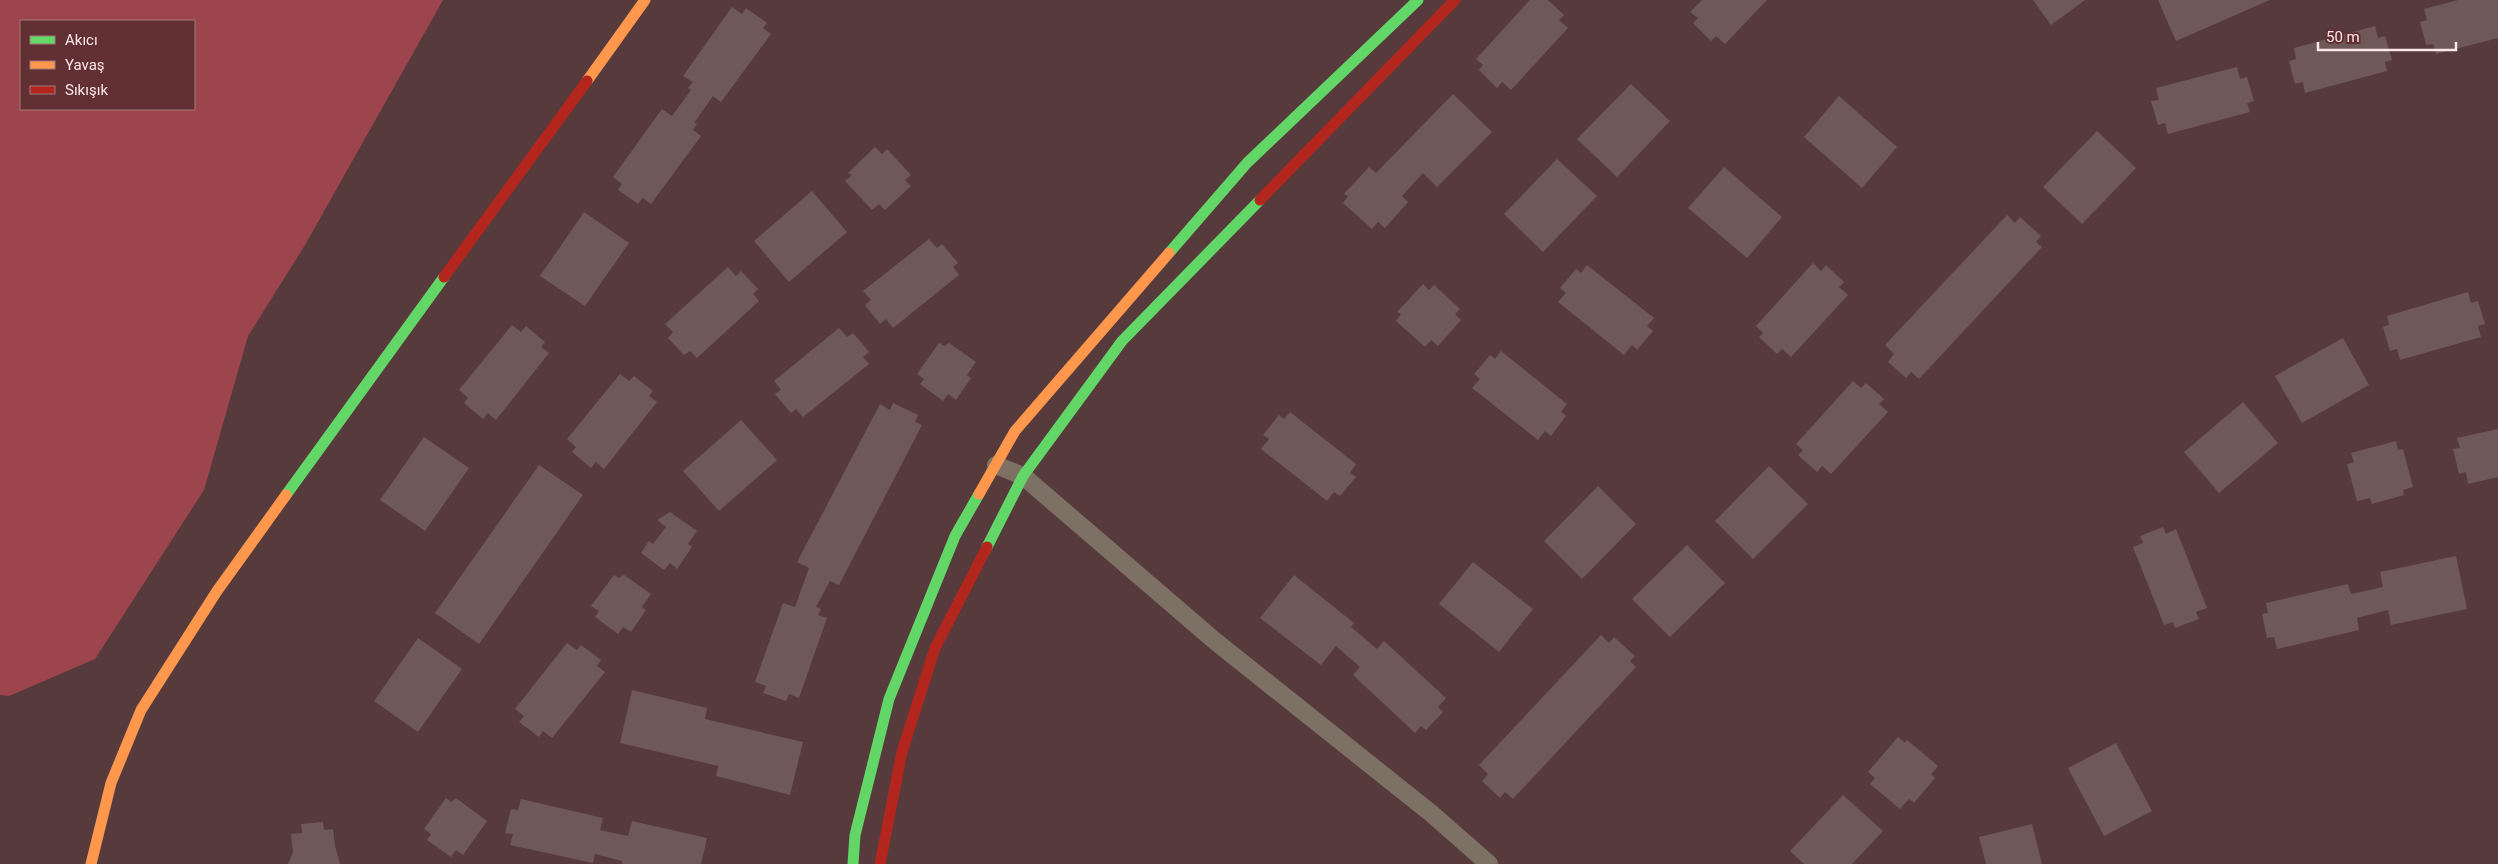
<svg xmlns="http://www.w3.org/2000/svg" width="2498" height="864" viewBox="0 0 2498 864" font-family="Roboto,sans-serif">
<rect width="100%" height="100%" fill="#573b3c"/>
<!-- forest -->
<path fill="#9d454c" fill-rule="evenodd" d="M0,0H443L305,245L248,336L204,490L95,659L9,696L0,695ZM21,21H194V109H21Z"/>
<!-- building -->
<g fill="#6e5858">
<path d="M1530,0H1548L1564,15L1559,20L1568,28L1511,90L1502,82L1497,88L1479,70L1483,65L1476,59Z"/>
<path d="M1702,0H1767L1725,44L1716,36L1711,41L1693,23L1698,18L1690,12Z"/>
<path d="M2033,0H2085L2051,25Z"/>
<path d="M2158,0H2270L2176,41Z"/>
<path d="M2458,0H2498V38L2436,54L2433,44L2426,45L2420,22L2427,20L2424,9Z"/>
<path d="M732,7L742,14L746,8L767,23L763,28L771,34L721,102L713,96L694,123L697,124L693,130L701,136L651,204L643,198L638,204L618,190L622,184L613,177L662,109L672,116L691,90L688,88L693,82L683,76Z"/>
<path d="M2375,26L2378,38L2385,36L2392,60L2385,62L2387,71L2305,93L2303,82L2295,84L2289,61L2296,59L2294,48Z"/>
<path d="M2237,67L2240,79L2247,77L2254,101L2247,103L2250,112L2168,134L2165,123L2158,125L2151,101L2159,100L2156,88Z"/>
<path d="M1631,84L1670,121L1617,177L1577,139Z"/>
<path d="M1453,94L1492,132L1437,187L1423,173L1402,196L1408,202L1385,228L1378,222L1372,229L1343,203L1348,196L1344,194L1369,167L1376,173Z"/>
<path d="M1839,96L1897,147L1862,188L1804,137Z"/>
<path d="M2097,131L2136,168L2082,224L2043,187Z"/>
<path d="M875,147L882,154L887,149L911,175L905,180L911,186L885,210L879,204L872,210L845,181L852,175L848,173Z"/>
<path d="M1557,159L1597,196L1543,252L1504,214Z"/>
<path d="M1724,167L1782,217L1747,258L1688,208Z"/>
<path d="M812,191L847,232L789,282L754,241Z"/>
<path d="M584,212L629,243L585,306L540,276Z"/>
<path d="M2007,215L2015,223L2020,217L2041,236L2036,242L2042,247L1919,379L1911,372L1906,378L1888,362L1894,354L1885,345Z"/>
<path d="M929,239L937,248L942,244L958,263L953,267L959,275L893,328L886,319L880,324L865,305L871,300L863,291Z"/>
<path d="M1813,263L1821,271L1826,265L1844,282L1839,287L1848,295L1791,357L1782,349L1777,354L1759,337L1763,333L1756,326Z"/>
<path d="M1587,265L1654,318L1647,326L1653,331L1637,350L1632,345L1624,355L1558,302L1566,293L1560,288L1576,269L1581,273Z"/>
<path d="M728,267L736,276L741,271L758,289L753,294L759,301L697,358L690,351L684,355L668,338L673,332L665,324Z"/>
<path d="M1423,284L1429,290L1434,285L1460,309L1455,314L1461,320L1438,346L1431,340L1425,347L1396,321L1401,314L1397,312Z"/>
<path d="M2468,292L2471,303L2478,301L2485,324L2478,326L2481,337L2400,360L2397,349L2390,351L2383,327L2389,325L2387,316Z"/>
<path d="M512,325L521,332L526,326L545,342L541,347L549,353L496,420L488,413L483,419L464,403L468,398L459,390Z"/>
<path d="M839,328L847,337L853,333L869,352L863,357L869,364L803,417L796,409L791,413L775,394L781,390L774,381Z"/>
<path d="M2343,338L2369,385L2302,423L2275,376Z"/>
<path d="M939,343L944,346L949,343L976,362L967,375L971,378L956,400L948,394L943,401L920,384L924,379L917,374Z"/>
<path d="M1501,351L1567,404L1561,412L1566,416L1551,436L1545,431L1538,440L1472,388L1480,379L1474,374L1490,355L1495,359Z"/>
<path d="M620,374L629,381L634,376L653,391L649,396L657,402L604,469L596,462L591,468L572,452L576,447L567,439Z"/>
<path d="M1853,381L1861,388L1866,383L1884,399L1879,404L1888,412L1831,474L1822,466L1817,472L1798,455L1803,450L1796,444Z"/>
<path d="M2243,402L2278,443L2219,493L2184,452Z"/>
<path d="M893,403L918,415L915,422L922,425L839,585L830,581L816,607L821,609L818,615L827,618L799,698L789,694L786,701L763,693L766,686L755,682L783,603L795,607L809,568L797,562L880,404L890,410Z"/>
<path d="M1290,412L1356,464L1350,473L1356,477L1340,496L1334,492L1327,501L1261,449L1269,439L1263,435L1279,415L1284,419Z"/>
<path d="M741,420L777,460L719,511L683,471Z"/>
<path d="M2498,429V477L2468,484L2466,472L2459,474L2453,449L2460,448L2457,438Z"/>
<path d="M424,437L469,468L425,531L380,500Z"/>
<path d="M2396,441L2398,450L2403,449L2413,487L2403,490L2404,495L2372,504L2370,498L2357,501L2347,464L2354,462L2351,453Z"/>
<path d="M539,465L583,495L479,644L435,613Z"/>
<path d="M1769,466L1808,504L1753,559L1715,521Z"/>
<path d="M1598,486L1636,524L1582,579L1544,541Z"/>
<path d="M670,512L697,531L688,544L692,547L677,569L670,563L664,570L641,553L649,541L653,544L666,527L657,520Z"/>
<path d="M2163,527L2166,534L2176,529L2207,608L2196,612L2199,619L2175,628L2173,622L2164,625L2133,547L2143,543L2140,536Z"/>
<path d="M1687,545L1725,583L1670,637L1632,599Z"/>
<path d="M2456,556L2467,609L2391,625L2388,610L2357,618L2359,630L2277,649L2274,637L2267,638L2262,614L2268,613L2266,603L2348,584L2351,594L2383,587L2380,572Z"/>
<path d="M1473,562L1533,609L1499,652L1439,604Z"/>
<path d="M614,575L619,578L624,575L651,594L642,607L646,610L631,632L623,627L618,634L595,617L599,611L591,606Z"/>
<path d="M1294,575L1354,623L1351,627L1377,649L1384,641L1446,698L1438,707L1443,712L1426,730L1421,726L1415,733L1353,675L1360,667L1336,646L1321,665L1260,618Z"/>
<path d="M1601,635L1609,643L1614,637L1635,656L1630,661L1636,667L1513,799L1505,792L1500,798L1482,781L1488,774L1479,765Z"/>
<path d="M418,638L462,669L418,732L374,701Z"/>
<path d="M567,643L577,650L581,645L601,660L597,666L605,672L552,738L543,731L539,737L519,722L524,716L515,709Z"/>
<path d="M632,690L707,708L705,719L803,742L790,795L716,776L718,766L620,743Z"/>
<path d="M1898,737L1905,743L1907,740L1938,766L1931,774L1935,778L1914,803L1909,799L1900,809L1870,784L1875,778L1868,772Z"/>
<path d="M2116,743L2152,811L2104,836L2068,768Z"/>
<path d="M1843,795L1883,831L1852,864H1804L1790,851Z"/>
<path d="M446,798L451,802L456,798L487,821L463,855L456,850L451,857L427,840L431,834L424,829Z"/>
<path d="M521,799L603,818L600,830L628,836L632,821L707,838L701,864H622V861L595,854L593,863L510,845L513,834L505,833L511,809L518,810Z"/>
<path d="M323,822L324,830L333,829L335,846L340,864H288L293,852L291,834L302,833L301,824Z"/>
<path d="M2032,824L2042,864H1986L1979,837Z"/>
</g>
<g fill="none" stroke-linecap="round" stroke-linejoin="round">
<!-- street -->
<path stroke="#7d7166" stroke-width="18" d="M996,465L1023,476L1215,641L1432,814L1489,864"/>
<!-- fast -->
<g stroke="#63d668" stroke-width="11">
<path d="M1169,253L1247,163L1418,0"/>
<path d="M286,495L444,277"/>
<path d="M987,547L1023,476L1122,341L1260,200"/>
<path d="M853,864L855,835L889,699L955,536L979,494"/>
</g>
<!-- slow -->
<g stroke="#ff974d" stroke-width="11">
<path d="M587,81L645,0"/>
<path d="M979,494L1015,431L1169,253"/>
<path d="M91,864L111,783L141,710L217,591L286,495"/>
</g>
<!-- jam -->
<g stroke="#b3261e" stroke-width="11">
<path d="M1260,200L1455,0"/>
<path d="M444,277L587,81"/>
<path d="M880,864L902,752L935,648L987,547"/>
</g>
</g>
<!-- legend -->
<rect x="20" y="20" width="175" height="90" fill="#623032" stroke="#a07a7b"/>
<rect x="30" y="36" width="25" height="8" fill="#63d668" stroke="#a07a7b"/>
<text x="65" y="45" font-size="15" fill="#fce8e8">Akıcı</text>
<rect x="30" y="61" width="25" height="8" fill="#ff974d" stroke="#a07a7b"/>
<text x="65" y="70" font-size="15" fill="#fce8e8">Yavaş</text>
<rect x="30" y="86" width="25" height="8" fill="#b3261e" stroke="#a07a7b"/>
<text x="65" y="95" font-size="15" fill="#fce8e8">Sıkışık</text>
<!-- scale -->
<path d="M2318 42v8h138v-8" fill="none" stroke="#fce8e8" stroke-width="2.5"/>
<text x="2326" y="42" font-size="15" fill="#fce8e8" stroke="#623032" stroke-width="4" paint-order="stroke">50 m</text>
</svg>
